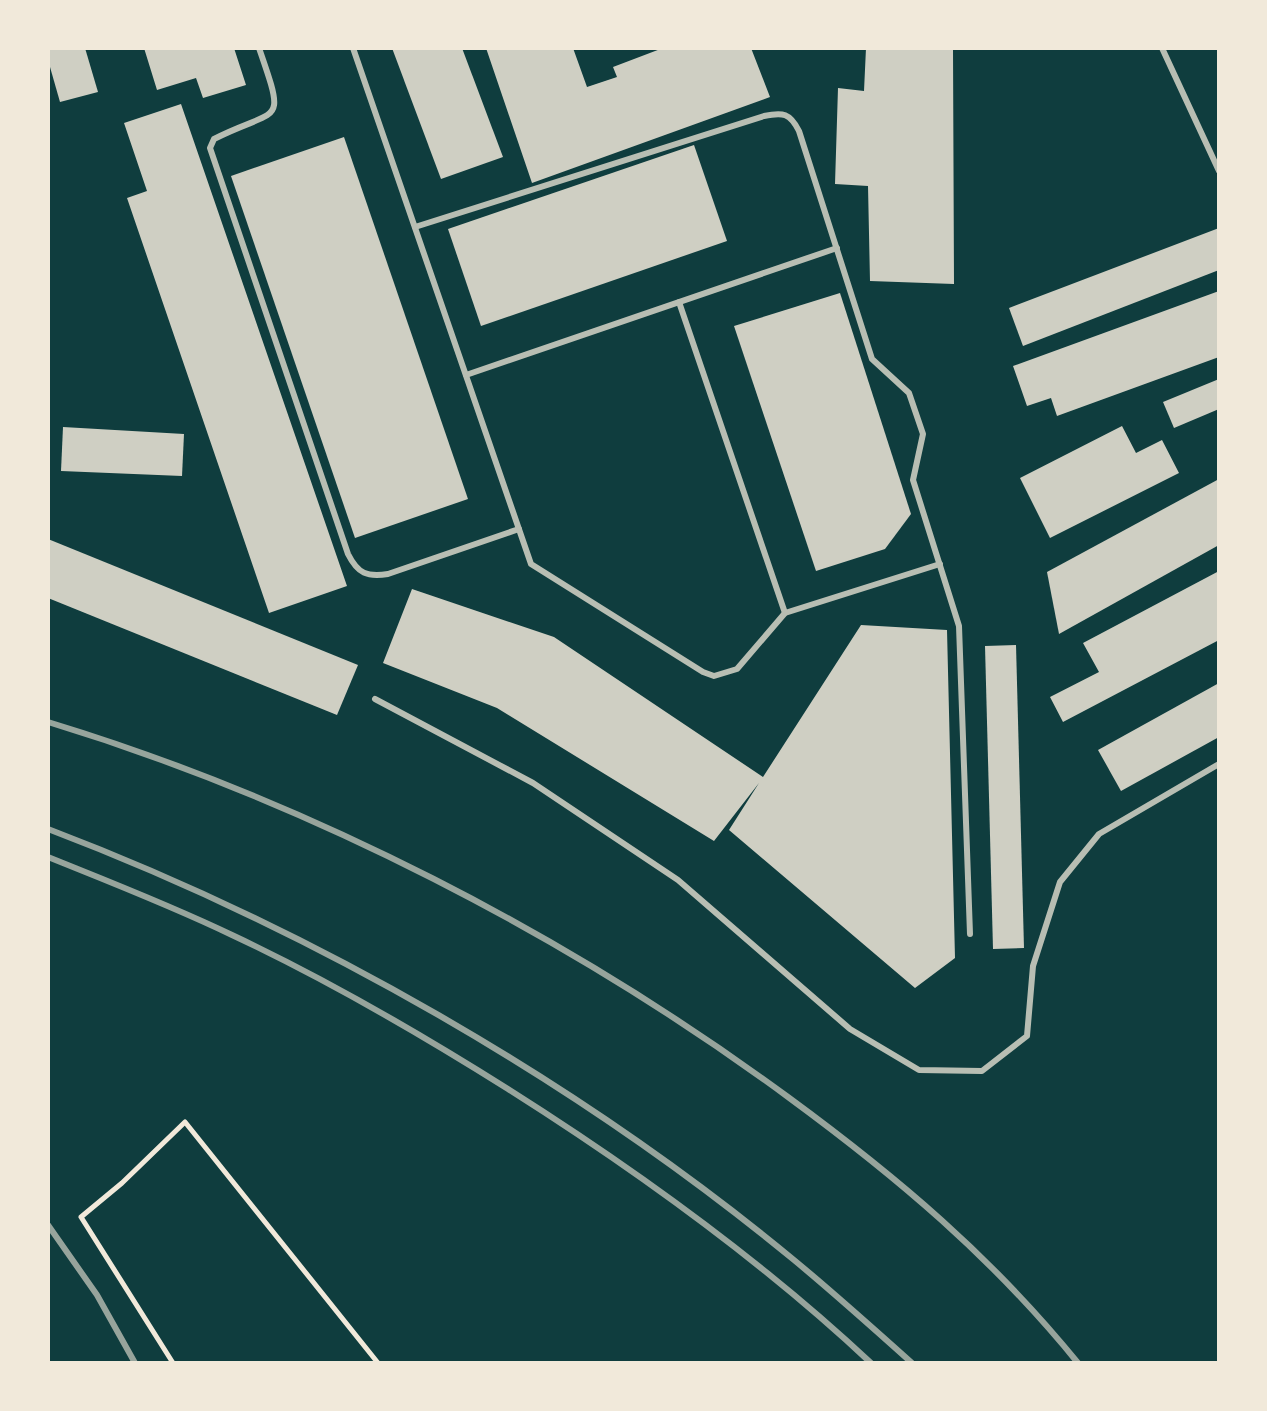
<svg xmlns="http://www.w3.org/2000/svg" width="1267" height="1411" viewBox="0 0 1267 1411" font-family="Overpass,sans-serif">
<rect width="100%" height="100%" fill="#0f3d3e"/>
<!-- building -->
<g fill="#cfcfc3">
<path d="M48,48H85L98,92L60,102L48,60Z"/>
<path d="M144,48H234L246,85L203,98L196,78L157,90Z"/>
<path d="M392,48H462L503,157L441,179Z"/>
<path d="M486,48H573L587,87L617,77L613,67L663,48H751L770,97L532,183Z"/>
<path d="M866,48H953L954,284L870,281L868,186L835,184L838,88L864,91Z"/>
<path d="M181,104L347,586L269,613L127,198L147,191L124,123Z"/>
<path d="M344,137L468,499L355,538L231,176Z"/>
<path d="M694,145L727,241L481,326L448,229Z"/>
<path d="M1219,228V270L1023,346L1009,308Z"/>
<path d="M1219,291V357L1057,416L1051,398L1027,406L1013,366Z"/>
<path d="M840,293L911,514L885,549L816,571L734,326Z"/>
<path d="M1219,379V409L1174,428L1163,402Z"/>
<path d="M1122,426L1136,453L1162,440L1179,473L1050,538L1020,478Z"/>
<path d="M63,427L184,434L182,476L61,471Z"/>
<path d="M1219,479V545L1059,634L1047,572Z"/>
<path d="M48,539L358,665L337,715L48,598Z"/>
<path d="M1219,571V640L1063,722L1050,697L1099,672L1083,643Z"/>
<path d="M412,589L554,637L763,777L861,625L947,630L955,958L915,988L729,830L759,783L714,841L497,708L383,663Z"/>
<path d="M1016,645L1024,948L993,949L985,646Z"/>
<path d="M1219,683V737L1121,791L1098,750Z"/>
</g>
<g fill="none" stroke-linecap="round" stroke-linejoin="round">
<!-- path -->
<path stroke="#f1e9da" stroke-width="5" d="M173,1363L81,1217L122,1183L185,1122L378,1363"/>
<!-- service -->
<g stroke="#b8beb3" stroke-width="6">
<path d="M259,48C287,129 279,106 214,139L210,148L348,554C358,574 367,577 388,574L519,529"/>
<path d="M353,48L531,564L703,672L714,676L737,669L785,613L940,564"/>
<path d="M1162,48L1219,171"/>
<path d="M415,227L764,116C783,112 790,113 799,131L872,359L909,393L923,434L913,480L959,626L970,934"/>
<path d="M679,302L785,613"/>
<path d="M466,375L837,248"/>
<path d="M375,699L533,783L678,880L850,1029L919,1070L982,1071L1027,1036L1033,966L1060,882L1099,834L1219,764"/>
</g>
<!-- rail -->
<g stroke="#97a49c" stroke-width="6">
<path d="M48,722C308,801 569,936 788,1097C897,1177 992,1257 1078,1363"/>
<path d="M48,829C311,929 577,1081 794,1260C834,1293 873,1328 912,1363"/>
<path d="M48,857C110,882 172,906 232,935C328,980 419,1033 508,1089C636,1170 760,1259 871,1363"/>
<path d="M48,1225L97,1295L135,1363"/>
</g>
</g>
<!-- border -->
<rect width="1267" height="1411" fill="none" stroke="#f1e9da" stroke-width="100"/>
</svg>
